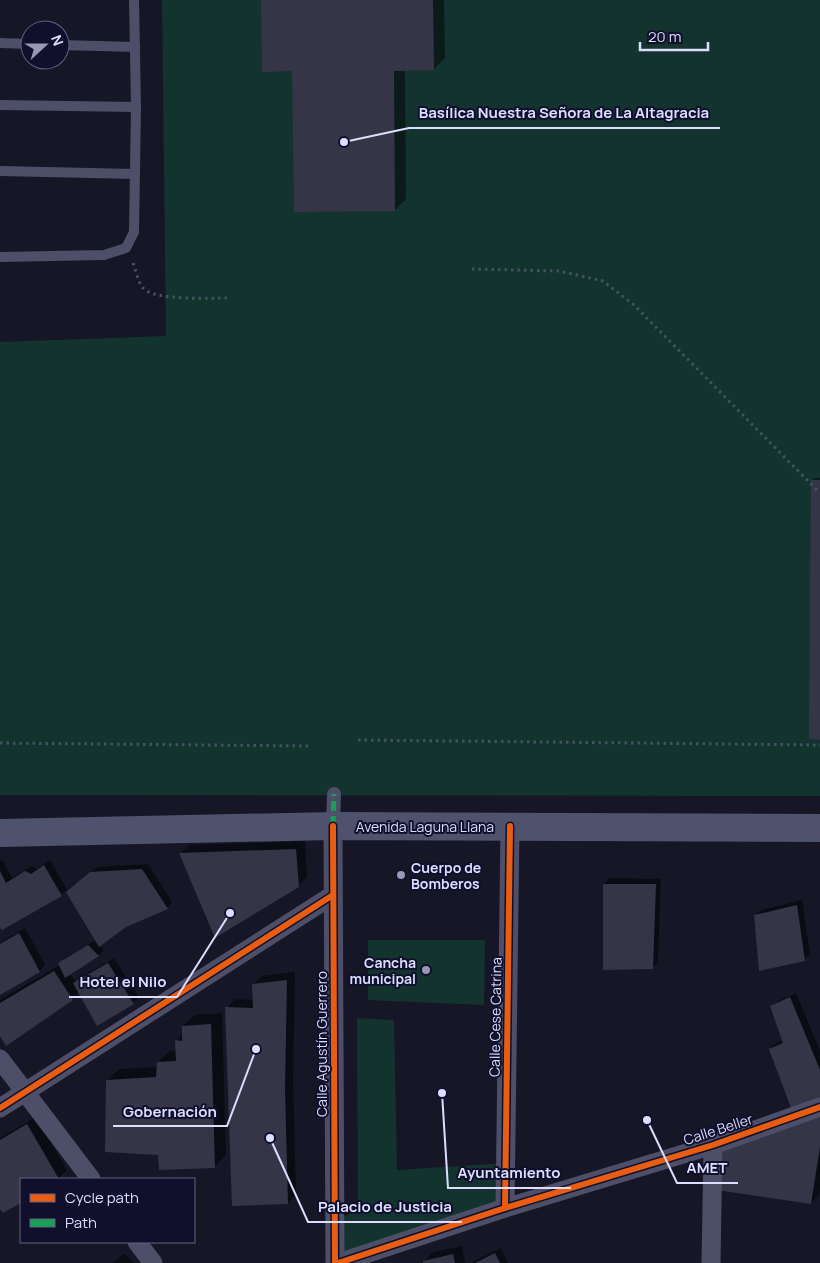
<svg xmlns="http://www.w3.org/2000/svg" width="820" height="1263" viewBox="0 0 820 1263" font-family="Manrope,sans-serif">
<rect width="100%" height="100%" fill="#161627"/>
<!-- green -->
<g fill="#13332f">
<path d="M162,0H820V796L0,795V342L166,336Z"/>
<path d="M368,940H485L484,1005L368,1000Z"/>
<path d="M357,1018L394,1020L397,1170L506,1163L505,1208L338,1263L334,1222L358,1210Z"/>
</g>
<!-- shadow -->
<g fill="#0007">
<path d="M263,0H444L445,58L434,69H405L406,199L395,210L294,70Z"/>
<path d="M815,478H820V738L812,480Z"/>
<path d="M305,841L307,877L298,886L181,853L189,845Z"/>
<path d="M3,860L12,878L31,866L37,869L50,860L68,891L97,867L148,864L172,902L167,908L126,926L99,945L104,950L99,955L70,974L76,982L80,978L114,958L139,997L133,1003L79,992L72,999L0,1034V1000L60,965L65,958L96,940L66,890L61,895L0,925V861Z"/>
<path d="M610,878L661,879L658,962L652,968L604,884Z"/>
<path d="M802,900L810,954L804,960L755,916L761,910Z"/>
<path d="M25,928L45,965L40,971L0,993V943Z"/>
<path d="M295,972L293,1080L296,1194L288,1203L227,1008L235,999L254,1000L253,985L262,976Z"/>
<path d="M796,993L820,1051V1097L770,1049L776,1043L784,1040L772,1007L778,1001Z"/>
<path d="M222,1013L226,1155L214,1167L159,1154L107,1081L119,1069L158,1067V1062L170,1051L177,1050L176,1041L183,1034V1026L195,1015Z"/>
<path d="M820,1111V1190L819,1194L811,1203Z"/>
<path d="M36,1117L67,1170L58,1179H21V1201L3,1212L0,1206V1138Z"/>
<path d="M462,1246L465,1263H425L424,1261L433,1252Z"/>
<path d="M501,1248L508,1263H472L474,1261Z"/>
<path d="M125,1254L134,1263H112Z"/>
</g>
<!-- building -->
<g fill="#363548">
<path d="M261,0H433L434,70L394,71L395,211L294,212L292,71L262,72Z"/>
<path d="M811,480H820V740L809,739Z"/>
<path d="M296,849L299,887L215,938L179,853Z"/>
<path d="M44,865L62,896L2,930L0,928V871L6,883L25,871L31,874Z"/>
<path d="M142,869L168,909L126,927L99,947L66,892L90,872Z"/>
<path d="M603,884H656L653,969L603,970Z"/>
<path d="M797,905L805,961L759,971L754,915Z"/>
<path d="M19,933L40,972L0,995V944Z"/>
<path d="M88,945L99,956L65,978L58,963Z"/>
<path d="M108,963L134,1004L97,1026L73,983Z"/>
<path d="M54,971L73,1000L6,1046L0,1036V1003Z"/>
<path d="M287,980L285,1089L288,1204L232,1206L225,1007L253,1008L252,984Z"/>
<path d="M790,997L820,1070V1098L791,1108L769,1049L783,1043L770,1006Z"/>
<path d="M211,1024L215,1168L159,1170L158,1155L105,1152L106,1080L156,1077L157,1062L176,1061L175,1040L182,1041V1026Z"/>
<path d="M820,1116V1147L811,1204L716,1190V1153Z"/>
<path d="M27,1124L59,1179H21V1203L3,1213L0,1209V1140Z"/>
<path d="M495,1253L500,1263H475Z"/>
<path d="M453,1254L455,1263H423V1261Z"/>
</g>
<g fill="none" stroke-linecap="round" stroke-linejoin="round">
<!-- path -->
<g stroke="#425360" stroke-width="3" stroke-dasharray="2.5 4" stroke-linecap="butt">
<path d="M133,263C136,270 138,282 143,288C153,301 212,298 229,298"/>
<path d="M472,269L559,271L603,281L634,305L820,493"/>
<path d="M358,740L820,745"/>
<path d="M0,743L309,746"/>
</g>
<!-- service -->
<g stroke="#4c4f67" stroke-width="10">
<path d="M0,43L30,44"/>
<path d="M60,45L135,47"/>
<path d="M0,105L136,107"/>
<path d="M0,171L135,174"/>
<path d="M0,257L104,255L126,248L134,232L136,107L134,0"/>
</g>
<!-- pedestrian -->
<path stroke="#4c4f67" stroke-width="14" d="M333,826L334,794"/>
<!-- minor -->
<g stroke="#4c4f67" stroke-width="19">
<path d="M333,826L335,1263"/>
<path d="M0,1059L91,1179"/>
<path d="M0,1108L333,895"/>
<path d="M505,1208L510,826"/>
<path d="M137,1242L153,1263"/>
<path d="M338,1263L505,1208L713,1145L820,1107"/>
<path d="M711,1263L713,1145"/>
</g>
<!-- secondary -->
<path stroke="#4f526d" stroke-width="28" d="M0,833L333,826L820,828"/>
<!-- quiet -->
<path stroke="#1a9f57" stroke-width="5" stroke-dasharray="10 5" stroke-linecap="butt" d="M333,826L334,794"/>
<defs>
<g id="cycleway">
<path d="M333,826L335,1263"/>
<path d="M0,1108L333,895"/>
<path d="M505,1208L510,826"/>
<path d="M338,1263L505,1208L713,1145L820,1107"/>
</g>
</defs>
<!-- cycleway casing -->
<use href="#cycleway" stroke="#10102d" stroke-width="9"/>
<!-- cycleway -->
<use href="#cycleway" stroke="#e95d12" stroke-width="6"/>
</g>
<!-- markers -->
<g fill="#9798b3" stroke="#10102d" stroke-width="2">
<circle cx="401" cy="875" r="5"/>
<circle cx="426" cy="970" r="5"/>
</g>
<g text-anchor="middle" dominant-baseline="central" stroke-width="4" stroke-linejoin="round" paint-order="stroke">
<!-- street labels -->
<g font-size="14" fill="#dcdeff" stroke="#10102d">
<text x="425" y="826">Avenida Laguna Llana</text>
<text transform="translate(495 1017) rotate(-89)">Calle Cese Catrina</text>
<text transform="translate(321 1044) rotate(-90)">Calle Agustín Guerrero</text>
<text transform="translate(718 1129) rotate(-18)">Calle Beller</text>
</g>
<!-- poi labels -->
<g font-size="14" font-weight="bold" fill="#dcdeff" stroke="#10102d" text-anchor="start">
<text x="411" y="867">Cuerpo de<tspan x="411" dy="16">Bomberos</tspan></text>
<text x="416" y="962" text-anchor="end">Cancha<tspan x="416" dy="16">municipal</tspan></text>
</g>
</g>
<!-- callouts -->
<path fill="none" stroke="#dcdeff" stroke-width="2" d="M344 142L409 128H720M230 913L177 997H69M256 1049L227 1126H113M647 1120L677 1183H738M442 1093L448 1188H571M270 1138L308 1222H462"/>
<g fill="#dcdeff" stroke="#10102d" stroke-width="2">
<circle cx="344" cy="142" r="5"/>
<circle cx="230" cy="913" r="5"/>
<circle cx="256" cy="1049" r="5"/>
<circle cx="647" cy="1120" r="5"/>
<circle cx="442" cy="1093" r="5"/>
<circle cx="270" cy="1138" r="5"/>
</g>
<g font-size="15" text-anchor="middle" font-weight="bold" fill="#dcdeff" stroke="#10102d" stroke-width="4" stroke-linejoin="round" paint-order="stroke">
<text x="564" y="118">Basílica Nuestra Señora de La Altagracia</text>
<text x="123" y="987">Hotel el Nilo</text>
<text x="170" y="1117">Gobernación</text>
<text x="707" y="1173">AMET</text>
<text x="509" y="1178">Ayuntamiento</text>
<text x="385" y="1212">Palacio de Justicia</text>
</g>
<!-- legend -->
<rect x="20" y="1178" width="175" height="65" fill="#10102d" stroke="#626281"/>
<rect x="30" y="1194" width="25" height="8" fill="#e95d12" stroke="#626281"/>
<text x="65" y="1203" font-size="15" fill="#dcdeff">Cycle path</text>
<rect x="30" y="1219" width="25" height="8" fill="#1a9f57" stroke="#626281"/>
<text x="65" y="1228" font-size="15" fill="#dcdeff">Path</text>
<!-- north arrow -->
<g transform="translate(45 45) rotate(69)"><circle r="24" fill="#10102d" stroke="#626281"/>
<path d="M0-4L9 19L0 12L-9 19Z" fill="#9798b3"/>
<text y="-8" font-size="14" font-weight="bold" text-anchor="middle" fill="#dcdeff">N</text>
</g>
<!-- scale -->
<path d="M640 42v8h68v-8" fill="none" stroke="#dcdeff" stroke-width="2.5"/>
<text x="648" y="42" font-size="15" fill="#dcdeff" stroke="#10102d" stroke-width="4" paint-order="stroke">20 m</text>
</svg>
